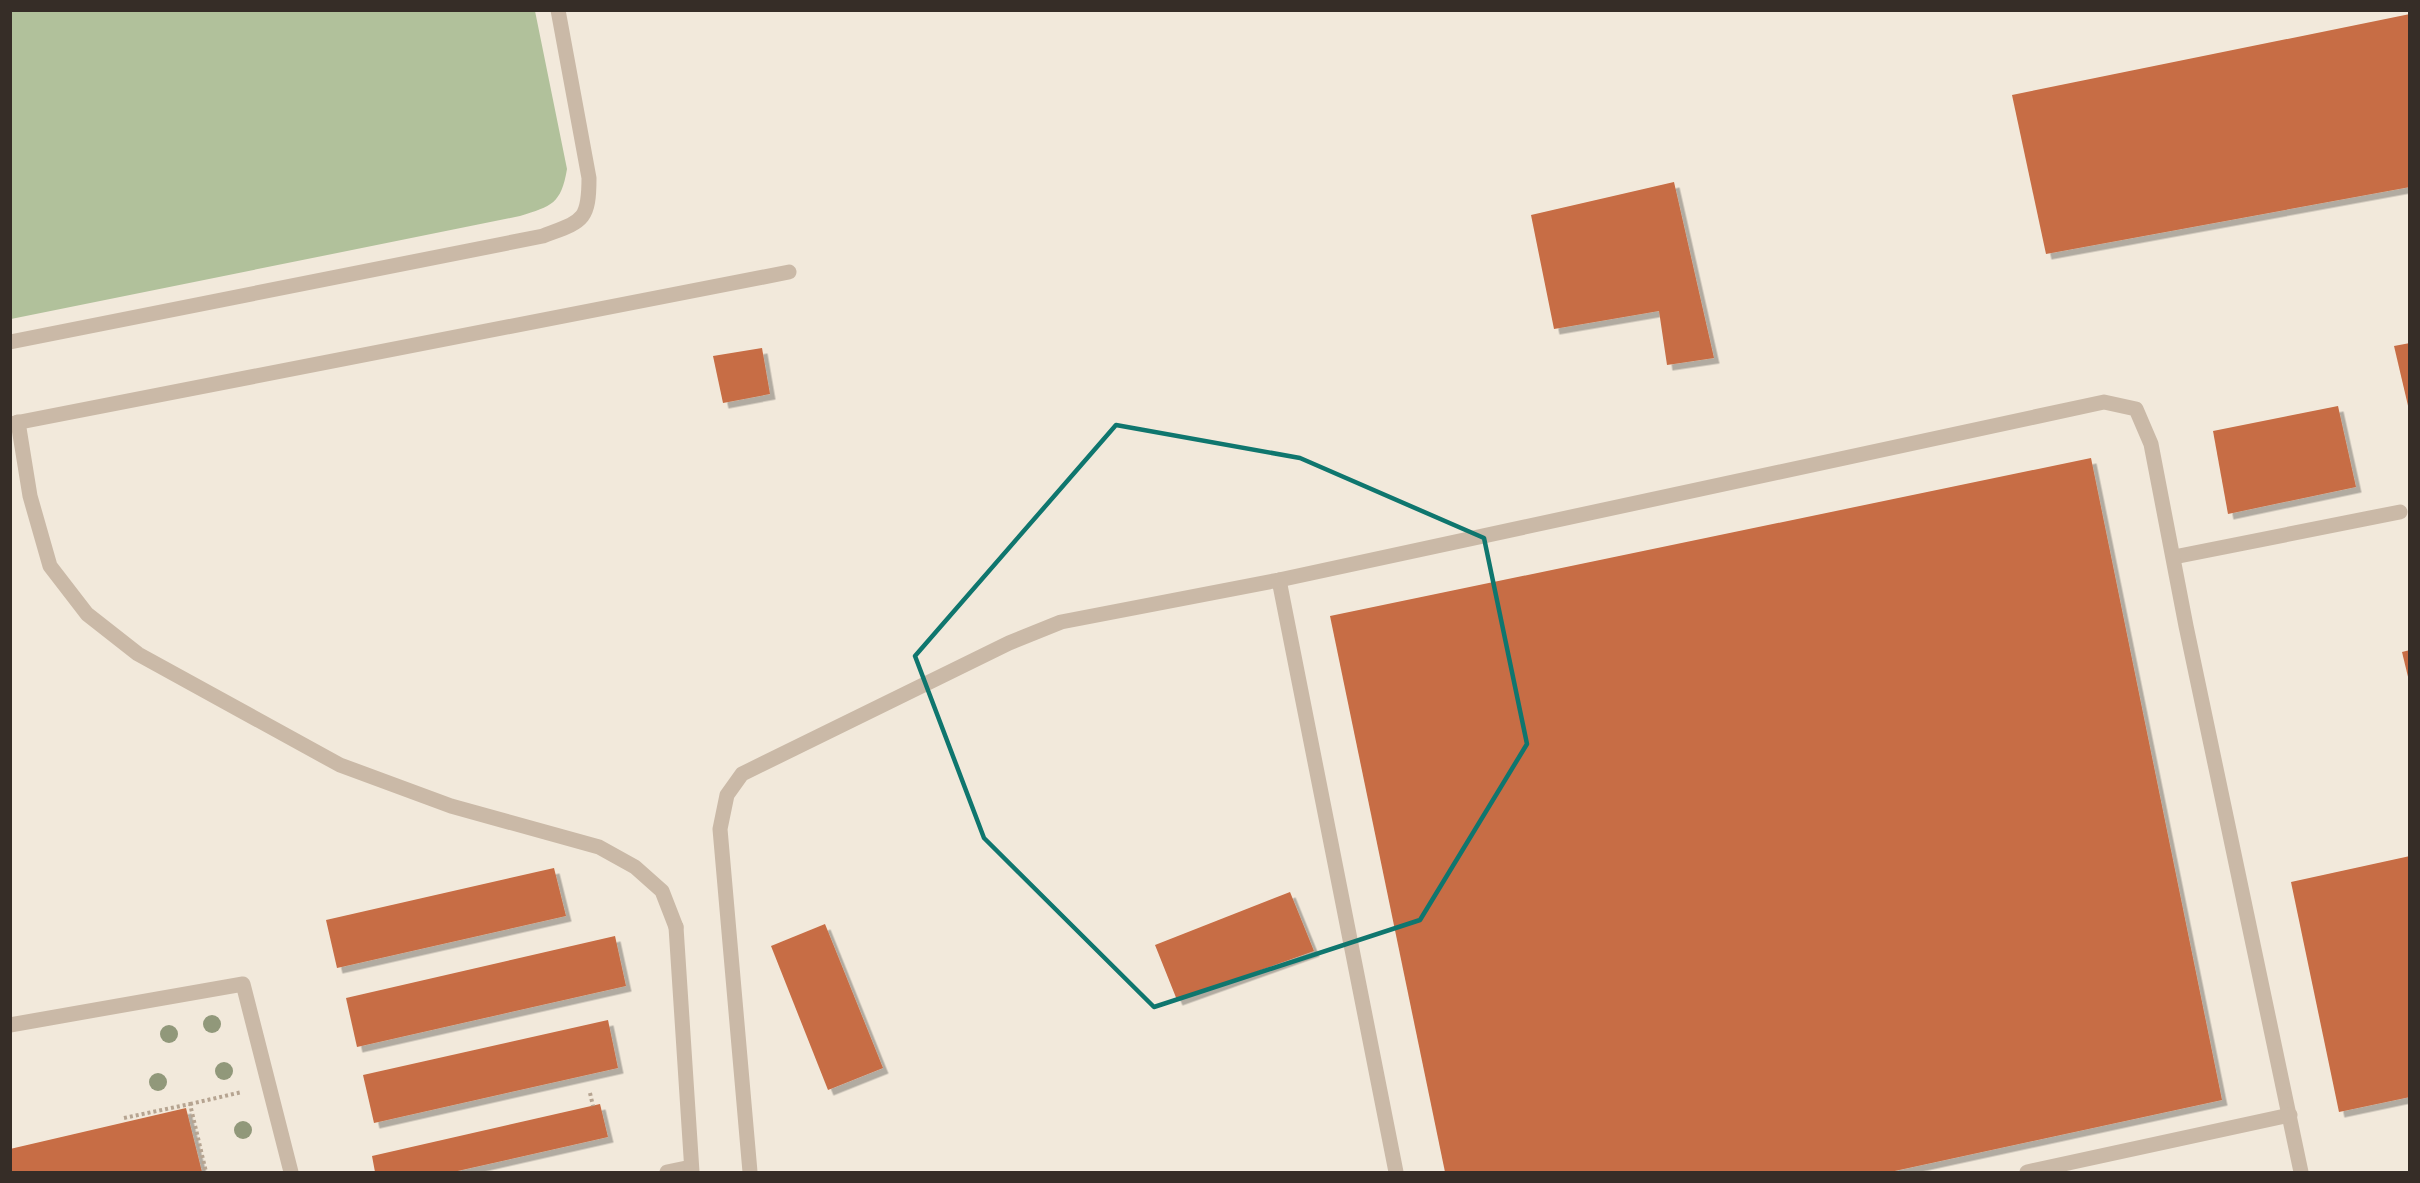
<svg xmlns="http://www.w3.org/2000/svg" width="2420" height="1183" viewBox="0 0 2420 1183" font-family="'Nunito Sans',sans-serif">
<defs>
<filter id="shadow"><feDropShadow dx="5.5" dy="5.5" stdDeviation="0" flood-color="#0004"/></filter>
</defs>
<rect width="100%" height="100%" fill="#f2e9db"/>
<!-- green -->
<path fill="#b1c19b" d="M11,10L535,11L567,169C561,204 552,206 520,216L11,319Z"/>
<!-- building -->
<g fill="#c76d44" filter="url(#shadow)">
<path d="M2410,14V187L2046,254L2012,95Z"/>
<path d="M1674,182L1714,358L1667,365L1659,311L1554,329L1531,215Z"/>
<path d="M2410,343V410H2409L2394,346Z"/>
<path d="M762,348L770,394L723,403L713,356Z"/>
<path d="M2338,406L2356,487L2228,514L2213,431Z"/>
<path d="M2091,458L2222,1100L1890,1172H1445L1330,616Z"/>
<path d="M2410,650V681H2409L2402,652Z"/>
<path d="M2410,856V1097L2339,1112L2291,882Z"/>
<path d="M554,868L566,916L337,968L326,920Z"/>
<path d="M1290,892L1314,951L1177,1000L1155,945Z"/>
<path d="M825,924L883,1068L828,1090L771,946Z"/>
<path d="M615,936L626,986L357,1047L346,998Z"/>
<path d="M608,1020L618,1068L374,1123L363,1075Z"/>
<path d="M600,1104L608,1137L453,1172H375L372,1156Z"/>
<path d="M186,1108L202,1172H10V1149Z"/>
</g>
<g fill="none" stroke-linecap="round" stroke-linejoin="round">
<!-- path -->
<g stroke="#b6a491" stroke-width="4" stroke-dasharray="3 3" stroke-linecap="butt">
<path d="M590,1093L593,1106"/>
<path d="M190,1104L242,1092"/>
<path d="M124,1118L190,1104L206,1172"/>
</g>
<!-- service -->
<g stroke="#cab9a7" stroke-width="15">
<path d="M10,342L543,236C582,221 589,222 589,178L558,10"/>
<path d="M18,422L30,496L50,566L87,614L138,654L340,765L451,806L599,847L635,867L662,891L676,927"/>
<path d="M10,424L789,272"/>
<path d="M2174,557L2400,512"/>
<path d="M1279,580L1396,1172"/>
<path d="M10,1025L243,984L291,1172"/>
<path d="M667,1172L691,1167"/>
<path d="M750,1172L720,829L727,795L742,774L1009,643L1061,622L1279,580L2104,402L2136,409L2151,444L2186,626L2301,1172"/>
<path d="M2027,1172L2290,1115"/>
</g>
<!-- minor -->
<path stroke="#cab9a7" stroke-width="15" d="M676,927L692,1172"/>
</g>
<!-- trees -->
<g fill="#91987a">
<circle cx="212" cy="1024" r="9"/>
<circle cx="169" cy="1034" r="9"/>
<circle cx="224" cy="1071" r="9"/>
<circle cx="158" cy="1082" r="9"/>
<circle cx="243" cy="1130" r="9"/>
</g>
<!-- marked area -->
<path fill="none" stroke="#0f766e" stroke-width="4.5" stroke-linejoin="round" d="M1116,425L1300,458L1484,538L1527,744L1420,920L1154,1007L984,838L915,656Z"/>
<!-- border -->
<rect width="2420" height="1183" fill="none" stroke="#362d27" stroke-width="24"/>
</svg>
